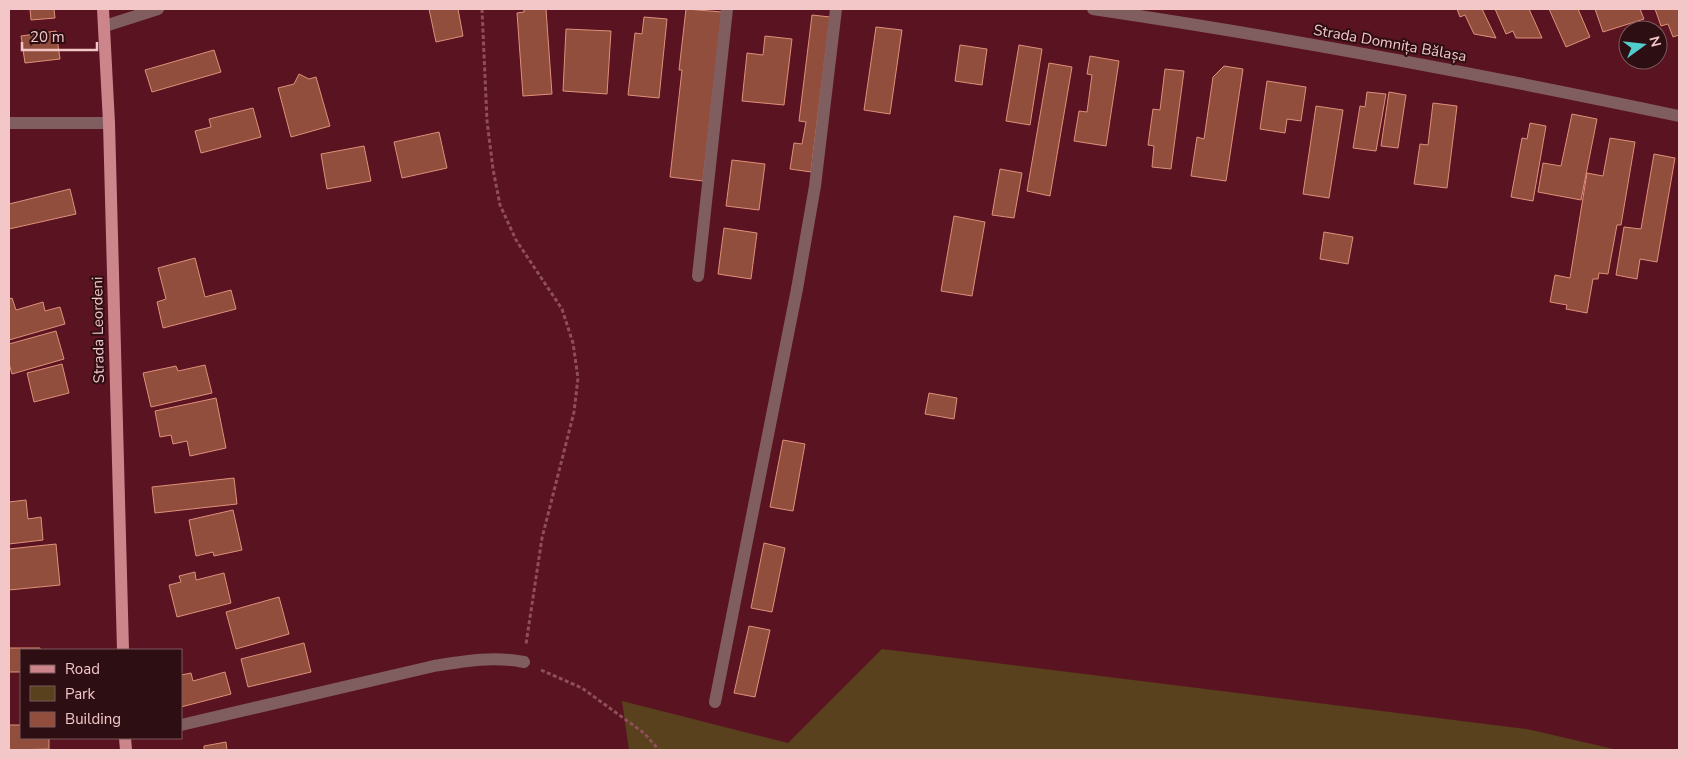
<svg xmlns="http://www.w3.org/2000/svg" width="1688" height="759" viewBox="0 0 1688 759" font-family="'Nunito Sans',sans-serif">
<rect width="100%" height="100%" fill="#5a1320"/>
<!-- green -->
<path fill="#59411d" d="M882,649L1527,729L1618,750H629L622,701L788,743Z"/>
<!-- building -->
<g fill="#924e3d" stroke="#df907b">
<path d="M30,9H54L55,18L31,20Z"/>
<path d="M429,9H458L463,36L436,42Z"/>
<path d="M524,9H546L552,94L523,96L517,13L524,12Z"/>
<path d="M686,9L722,12L703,181L670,177L682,70H679Z"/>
<path d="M1457,9H1482L1496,38L1474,34L1465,15L1460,17Z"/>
<path d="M1495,9H1529L1542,38H1516L1513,31L1506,34Z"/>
<path d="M1549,9H1578L1590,37L1566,47Z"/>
<path d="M1595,9H1640L1644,19L1603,32Z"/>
<path d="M1655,9H1679V35L1673,37L1668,24L1661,26Z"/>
<path d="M812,15L830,17L811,172L790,169L794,143L802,144L806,122L799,121Z"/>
<path d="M644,17L667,19L659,98L628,95L635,33L642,34Z"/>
<path d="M876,27L902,30L890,114L864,110Z"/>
<path d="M566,29L611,31L607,94L563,91Z"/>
<path d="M56,31L60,59L25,63L21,36Z"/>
<path d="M765,36L792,39L784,105L742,101L747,53L763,55Z"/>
<path d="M960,45L987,49L982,85L955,81Z"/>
<path d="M1019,45L1042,49L1030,125L1006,121Z"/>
<path d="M214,50L221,72L152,92L145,70Z"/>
<path d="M1090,56L1119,61L1106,146L1074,141L1079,111L1087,112L1092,75L1087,74Z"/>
<path d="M1049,63L1072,67L1050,196L1027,191Z"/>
<path d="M1224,66L1243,69L1226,181L1191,176L1197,137L1204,139L1213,77Z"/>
<path d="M1165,69L1184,71L1171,169L1152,167L1154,146L1148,145L1153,109L1160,110Z"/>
<path d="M299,74L309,79L316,77L330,126L291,137L278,88L294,84Z"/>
<path d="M1267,81L1306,87L1301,121L1287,119L1285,133L1260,129Z"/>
<path d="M1367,92L1386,94L1376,151L1353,148L1360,106L1365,107Z"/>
<path d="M1389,92L1406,95L1398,148L1381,146Z"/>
<path d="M1433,103L1457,106L1447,188L1414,184L1420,144L1428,145Z"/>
<path d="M1316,106L1343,110L1329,198L1303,194Z"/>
<path d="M253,108L261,137L201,153L195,131L211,127L209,119Z"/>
<path d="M1572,114L1597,119L1581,200L1538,192L1543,163L1561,166Z"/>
<path d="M1530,123L1546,126L1533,201L1511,197L1522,138L1527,139Z"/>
<path d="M439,132L447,168L402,178L394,142Z"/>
<path d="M1610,138L1635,142L1621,225H1617L1608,274L1599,273L1598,279H1593L1587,313L1566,309L1567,305L1550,302L1555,275L1570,278L1587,173L1603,176Z"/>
<path d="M364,146L371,181L327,189L321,154Z"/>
<path d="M1654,154L1675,158L1657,262L1640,259L1637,279L1616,275L1624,227L1641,229Z"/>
<path d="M732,160L765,164L759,210L726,206Z"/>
<path d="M1000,169L1022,173L1014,218L992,215Z"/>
<path d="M70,189L76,214L9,229V204Z"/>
<path d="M954,216L985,222L972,296L941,291Z"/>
<path d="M724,228L757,233L751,279L718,274Z"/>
<path d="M1324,232L1353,237L1348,264L1320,259Z"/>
<path d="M195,258L205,297L231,290L236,309L163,328L157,302L166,299L158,268Z"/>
<path d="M12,298L16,310L43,302L45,311L60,307L65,324L9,340V299Z"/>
<path d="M56,331L64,359L12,374L9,363V344Z"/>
<path d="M62,364L69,393L34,402L27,373Z"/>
<path d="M205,365L212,393L151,407L143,373L176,366L178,371Z"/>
<path d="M929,393L957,398L954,419L925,414Z"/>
<path d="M216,398L226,448L190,456L187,441L173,444L171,435L160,437L155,411Z"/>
<path d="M783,440L805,444L793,511L770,507Z"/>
<path d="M234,478L237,504L155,513L152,487Z"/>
<path d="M26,500L28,519L41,517L43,540L9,544V502Z"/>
<path d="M233,510L242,550L214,556L213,552L196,556L189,520Z"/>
<path d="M764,543L785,548L772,612L751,608Z"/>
<path d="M56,544L60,585L9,590V549Z"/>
<path d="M195,572L196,580L224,573L231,603L177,617L169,585L181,582L179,576Z"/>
<path d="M279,597L289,634L236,649L226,612Z"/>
<path d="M749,626L770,630L755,697L734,693Z"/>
<path d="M304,643L311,672L248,687L241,659Z"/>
<path d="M9,648H40V650H21V672H9Z"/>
<path d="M225,672L231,694L181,707V675L191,673L193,681Z"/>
<path d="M9,725H21V738H49V749L9,750Z"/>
<path d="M226,742L227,750H204V746Z"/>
</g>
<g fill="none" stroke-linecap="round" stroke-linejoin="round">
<!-- path -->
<g stroke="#8d4f58" stroke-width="3" stroke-dasharray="4 2.5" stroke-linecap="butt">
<path d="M482,9L487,121L493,169L500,205L516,240L562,309L573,343L578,378L574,412L542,538L526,644"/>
<path d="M541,670L582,688L644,733L659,750"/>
</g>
<!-- minor -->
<g stroke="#805d5f" stroke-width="12">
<path d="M1093,9C1289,38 1485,75 1679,116"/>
<path d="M105,26L158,9"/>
<path d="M9,123H109"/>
<path d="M698,276L727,9"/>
<path d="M715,702L797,289L815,186L836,9"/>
<path d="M181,725L434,666C465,661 493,656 524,662"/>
</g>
<!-- major -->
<g stroke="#cc868b" stroke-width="12">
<path d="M103,9L109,123L123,650"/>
<path d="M125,738L126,750"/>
</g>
</g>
<g text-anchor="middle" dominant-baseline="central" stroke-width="4" stroke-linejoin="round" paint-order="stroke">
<!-- street labels -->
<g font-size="15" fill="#f3c6c8" stroke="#2d0e12">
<text transform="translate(1390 43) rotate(10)">Strada Domnița Bălașa</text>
<text transform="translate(98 330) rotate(-91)">Strada Leordeni</text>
</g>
</g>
<!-- border -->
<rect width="1688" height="759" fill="none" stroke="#f3c6c8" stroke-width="20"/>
<!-- legend -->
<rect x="20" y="649" width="162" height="90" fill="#2d0e12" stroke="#7c585b"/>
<rect x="30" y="665" width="25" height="8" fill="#cc868b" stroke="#7c585b"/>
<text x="65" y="674" font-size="15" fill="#f3c6c8">Road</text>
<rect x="30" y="686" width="25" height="15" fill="#59411d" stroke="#7c585b"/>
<text x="65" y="699" font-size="15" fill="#f3c6c8">Park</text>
<rect x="30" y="712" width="25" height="15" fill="#924e3d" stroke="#7c585b"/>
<text x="65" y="724" font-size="15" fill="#f3c6c8">Building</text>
<!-- north arrow -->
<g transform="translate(1643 45) rotate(75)"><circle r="24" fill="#2d0e12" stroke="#7c585b"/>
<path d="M0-4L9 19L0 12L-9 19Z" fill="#52cdcd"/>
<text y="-8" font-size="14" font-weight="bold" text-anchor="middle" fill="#f3c6c8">N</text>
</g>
<!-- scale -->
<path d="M22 42v8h75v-8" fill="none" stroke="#f3c6c8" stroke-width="2.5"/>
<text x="30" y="42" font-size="15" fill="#f3c6c8" stroke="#2d0e12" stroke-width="4" paint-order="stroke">20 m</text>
</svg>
